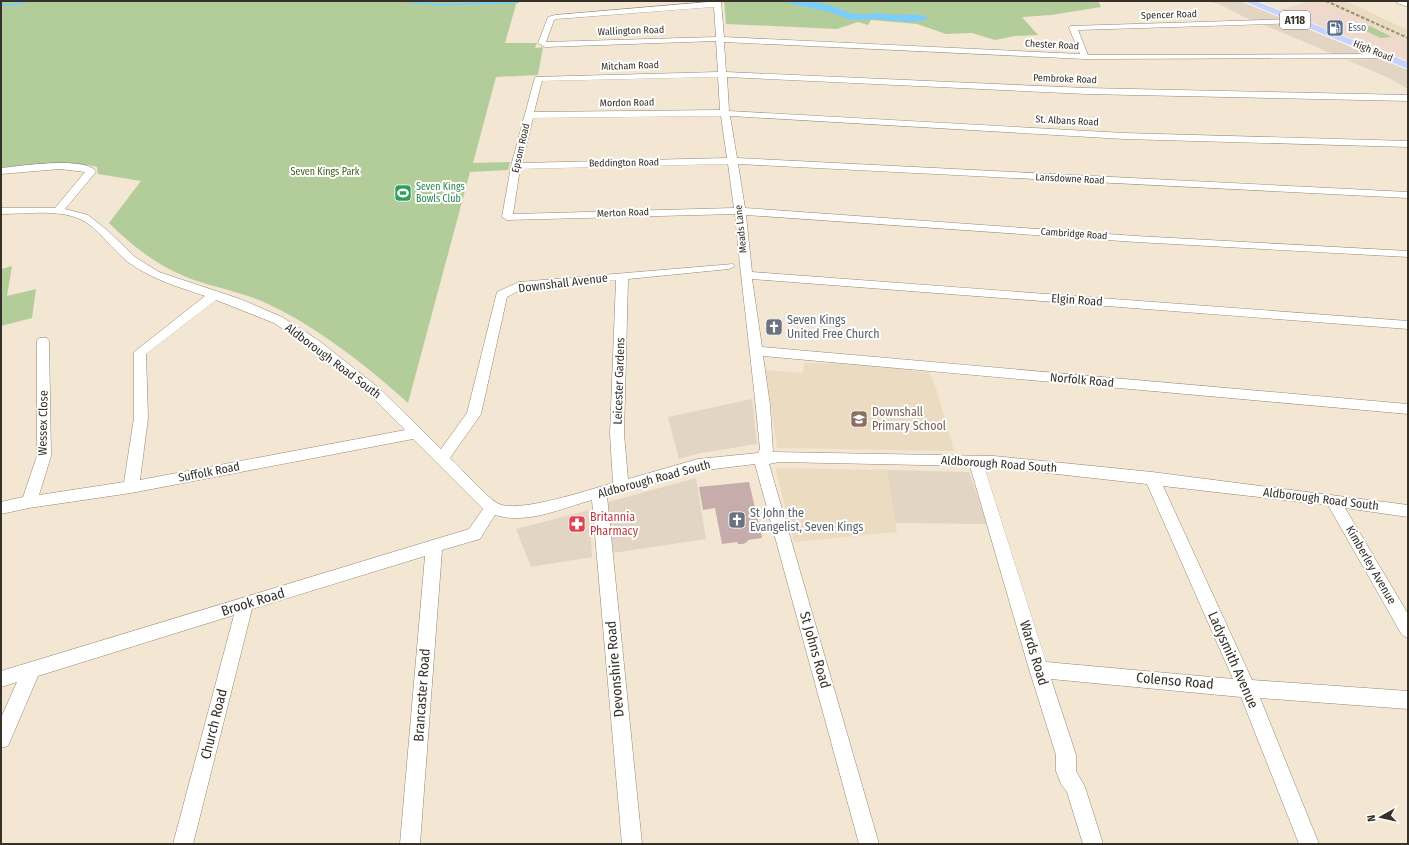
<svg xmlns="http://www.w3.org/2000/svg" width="1409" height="845" viewBox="0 0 1409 845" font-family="'Fira Sans Condensed',sans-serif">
<rect width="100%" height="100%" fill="#f3e6d2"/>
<!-- commercial -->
<g fill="#e3d5c3">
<path d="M1204,1H1240L1287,20L1252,21L1219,4Z"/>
<path d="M1295,24L1373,56L1335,55L1264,25Z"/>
<path d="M1385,59L1408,69V89L1389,78L1347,60Z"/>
<path d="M752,399L757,444L701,453L679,459L668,417Z"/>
<path d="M887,470L969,472L987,524L895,523Z"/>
<path d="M696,478L706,539L613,553L608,502Z"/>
<path d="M589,510L592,557L531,567L516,529Z"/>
</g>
<!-- industrial -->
<path fill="#efd9cd" d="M1312,1H1321L1408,43V61L1278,10Z"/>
<!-- built -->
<g fill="#ebdcc1">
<path d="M1321,1H1346L1408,30V43Z"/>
<path d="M804,363L907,364L912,371L929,372L937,391L954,451L777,448L766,370L803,373Z"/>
<path d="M780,468L887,470L897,532L794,542L776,471V469Z"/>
</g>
<!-- green -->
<g fill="#b3cd9a">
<path d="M1,1H517L505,43H537L535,48L543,47L538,75L496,77L473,163L510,162L508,170L470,172L408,403C370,368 318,328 272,306C249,294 222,289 197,281C162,269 135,249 109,223L141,181L98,174L97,167L88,165H30L1,168Z"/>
<path d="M724,1H1098L1101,7L1051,15L1022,17L1038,35L1015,36L995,40L972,33L946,34L917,24L871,20L868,25L858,22L837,29L726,24Z"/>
<path d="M1370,26L1392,37L1381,38L1359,28Z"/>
<path d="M12,266L7,296L36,289L32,318L1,326V269Z"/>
</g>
<!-- water -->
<path fill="#7bcefb" d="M878,13L895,16L899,20C895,22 873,18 866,18L863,15Z"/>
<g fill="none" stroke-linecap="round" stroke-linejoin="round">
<!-- stream -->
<g stroke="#7bcefb" stroke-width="2">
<path d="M405,1L439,5L518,2"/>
<path d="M1,5H11L28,1"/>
</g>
<!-- river -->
<path fill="#7bcefb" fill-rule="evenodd" d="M785,1H809L829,5L853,14L922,15L928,18L926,20L911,22L879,19L852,20L826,11L791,4Z"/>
</g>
<!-- building -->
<path fill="#c6acaa" d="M749,482L762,538L748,540L747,542L743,544H738L737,542L722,544L715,508L703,510L699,487Z"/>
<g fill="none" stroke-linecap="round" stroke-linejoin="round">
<defs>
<g id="minor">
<path d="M721,1L724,37L1080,54L1069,28L1070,26L1297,19L1301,21L1300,23L1078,30L1088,55L1387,54L1388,56L1384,58L1085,59L724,42L726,72L1086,88L1408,95V101L1086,94L727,77L729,111L1124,133L1408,141V147L1124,139L730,116L737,158L1408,192V198L738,164L745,208L1136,236L1408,251V257L1136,242L746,215L752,272L1408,321V329L752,279L762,347L1408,404V414L763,356L770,405L773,452L994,456L1152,472L1408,505V517L1345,508L1408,614V638L1402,635L1328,505L1163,486L1252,680L1408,691V709L1260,698L1319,844H1299L1241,697L1051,679L1076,755V771L1085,787L1103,844H1083L1067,792L1061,784L1056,771V755L1029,669L970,466L779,462L769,464L879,844H859L755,464L698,471L607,496L642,844H622L592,500C562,508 527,525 495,515L480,539L442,550L420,844H400L425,556L252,609L193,844H173L234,615L38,676L8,746L1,748V718L17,682L1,687V671L469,529L483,509L413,439L131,493L29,508L1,514V502L23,497L37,456V341L39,338H47L49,341L51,456L39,495L124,482L134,418V352L205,296C178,287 151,279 128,262C112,250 98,227 80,219C57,209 25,214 1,214V208H55L85,172L60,169L1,174V168C20,166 84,156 96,171L95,173L65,209L88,215L107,230L135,257L159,272L240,299L282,317L318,340L379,388L441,449L467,413L497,292L519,282L733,264L735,266L729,269L628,279L624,434L628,479L698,459L758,453L760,449C753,371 742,293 735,214L507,220L502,217L511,166L535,77L718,72L716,41L545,47L538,43L548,17L555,15ZM714,7L716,37L546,42L554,20L557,19ZM718,77L720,110L534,112L542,81ZM721,116L727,158L522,163L533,118ZM728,164L734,208L513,214L520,169ZM616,280L610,434L613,483C591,489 515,515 497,503C483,494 463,470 450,458L481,414L507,297L522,289ZM216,300L274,323L308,346L369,394L405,430L140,480L148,418L146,354ZM984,466L1147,484L1233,679L1046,662Z"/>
<path d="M1396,1L1408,2V7L1397,3Z"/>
</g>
<path id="major" d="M1243,1H1256L1408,62V69Z"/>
</defs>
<!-- minor casing -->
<use href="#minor" stroke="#938775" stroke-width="1"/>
<!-- major casing -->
<use href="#major" stroke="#fff" stroke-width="1"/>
<!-- minor -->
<use href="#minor" fill="#fff" fill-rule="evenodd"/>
<!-- major -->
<use href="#major" fill="#c7d3ff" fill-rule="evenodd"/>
<!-- rail -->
<path stroke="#978e80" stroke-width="2" stroke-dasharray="3.5 2" stroke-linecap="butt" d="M1326,1L1408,38"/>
</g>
<!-- icons -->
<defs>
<symbol id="fuel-square" viewBox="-11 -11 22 22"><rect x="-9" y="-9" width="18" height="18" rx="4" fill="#5c6f8a" stroke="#fff"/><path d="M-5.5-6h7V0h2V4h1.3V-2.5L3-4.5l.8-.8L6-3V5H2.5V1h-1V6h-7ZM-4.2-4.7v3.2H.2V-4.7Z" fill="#fff"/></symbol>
<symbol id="stadium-square" viewBox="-11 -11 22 22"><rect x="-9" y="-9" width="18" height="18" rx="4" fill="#2e9e5b" stroke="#fff"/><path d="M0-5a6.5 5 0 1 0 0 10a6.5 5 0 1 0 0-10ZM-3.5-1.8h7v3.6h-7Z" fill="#fff"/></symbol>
<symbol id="church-square" viewBox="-11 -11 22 22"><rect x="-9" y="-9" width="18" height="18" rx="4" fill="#6b7280" stroke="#fff"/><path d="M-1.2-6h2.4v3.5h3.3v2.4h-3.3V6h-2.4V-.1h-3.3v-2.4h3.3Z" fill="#fff"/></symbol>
<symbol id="school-square" viewBox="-11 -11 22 22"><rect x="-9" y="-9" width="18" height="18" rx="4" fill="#8d6e63" stroke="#fff"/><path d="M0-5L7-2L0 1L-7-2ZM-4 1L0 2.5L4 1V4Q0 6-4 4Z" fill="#fff"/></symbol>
<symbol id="pharmacy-square" viewBox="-11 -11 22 22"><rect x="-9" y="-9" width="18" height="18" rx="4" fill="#e0444e" stroke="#fff"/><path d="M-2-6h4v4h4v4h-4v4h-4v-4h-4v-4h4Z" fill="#fff"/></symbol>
</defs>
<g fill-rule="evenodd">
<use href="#fuel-square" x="1325" y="18" width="20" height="20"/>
<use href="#stadium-square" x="393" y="183" width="20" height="20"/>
<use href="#church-square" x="764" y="317" width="20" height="20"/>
<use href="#school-square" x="849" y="409" width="20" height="20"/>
<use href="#church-square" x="727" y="510" width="20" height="20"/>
<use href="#pharmacy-square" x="567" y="514" width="20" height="20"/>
</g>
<g text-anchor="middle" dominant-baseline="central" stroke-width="4" stroke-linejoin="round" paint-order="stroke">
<!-- far-street labels -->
<g font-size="10" fill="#363129" stroke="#fff">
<text transform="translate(1169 15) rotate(-2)">Spencer Road</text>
<text transform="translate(631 31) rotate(-2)">Wallington Road</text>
<text transform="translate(1052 45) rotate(3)">Chester Road</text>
<text transform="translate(1373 51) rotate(22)">High Road</text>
<text transform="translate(630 66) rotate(-2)">Mitcham Road</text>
<text transform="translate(1065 79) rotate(2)">Pembroke Road</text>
<text transform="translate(627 103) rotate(-1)">Mordon Road</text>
<text transform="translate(1067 121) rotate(3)">St. Albans Road</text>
<text transform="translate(521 148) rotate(-77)">Epsom Road</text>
<text transform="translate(624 163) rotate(-1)">Beddington Road</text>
<text transform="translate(1070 179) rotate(3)">Lansdowne Road</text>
<text transform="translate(623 213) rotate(-2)">Merton Road</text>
<text transform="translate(741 229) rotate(-96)">Meads Lane</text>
<text transform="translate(1074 234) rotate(4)">Cambridge Road</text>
</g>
<!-- far-service labels -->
<g font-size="10" fill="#4e5e75" stroke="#fff" text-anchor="start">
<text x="1348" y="28">Esso</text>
</g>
<!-- far-park labels -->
<g font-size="10" fill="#3f5f15" stroke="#fff">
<text x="325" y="172">Seven Kings Park</text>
</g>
<!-- far-leisure labels -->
<g font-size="10" fill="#27864d" stroke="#fff" text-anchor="start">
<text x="416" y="187">Seven Kings<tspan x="416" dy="12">Bowls Club</tspan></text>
</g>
<!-- shield labels -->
<rect fill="#fff" stroke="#726f69" stroke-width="1" x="1280" y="11" width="30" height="18" rx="3"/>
<g font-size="11" font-weight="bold" fill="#363129">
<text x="1295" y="20">A118</text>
</g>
<!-- street labels -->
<g font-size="12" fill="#363129" stroke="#fff">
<text transform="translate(563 283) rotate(-7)">Downshall Avenue</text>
<text transform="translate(1077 300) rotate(4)">Elgin Road</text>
<text transform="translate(333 361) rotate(37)">Aldborough Road South</text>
<text transform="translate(1082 380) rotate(5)">Norfolk Road</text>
<text transform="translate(619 381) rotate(-88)">Leicester Gardens</text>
<text transform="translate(43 423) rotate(-89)">Wessex Close</text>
<text transform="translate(999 464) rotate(4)">Aldborough Road South</text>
<text transform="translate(209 472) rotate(-11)">Suffolk Road</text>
<text transform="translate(654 479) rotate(-15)">Aldborough Road South</text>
<text transform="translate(1321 499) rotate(7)">Aldborough Road South</text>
<text transform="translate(1371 565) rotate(60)">Kimberley Avenue</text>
</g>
<!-- worship labels -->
<g font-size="12" fill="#5b616d" stroke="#fff" text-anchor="start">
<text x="787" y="320">Seven Kings<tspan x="787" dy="14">United Free Church</tspan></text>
<text x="750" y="513">St John the<tspan x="750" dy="14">Evangelist, Seven Kings</tspan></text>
</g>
<!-- education labels -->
<g font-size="12" fill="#785e54" stroke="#fff" text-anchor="start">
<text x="872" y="412">Downshall<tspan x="872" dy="14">Primary School</tspan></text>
</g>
<!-- health labels -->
<g font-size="12" fill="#be3a42" stroke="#fff" text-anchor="start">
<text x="590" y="517">Britannia<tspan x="590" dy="14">Pharmacy</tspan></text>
</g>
<!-- near-street labels -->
<g font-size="14" fill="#363129" stroke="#fff">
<text transform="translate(253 602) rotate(-17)">Brook Road</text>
<text transform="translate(815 650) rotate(74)">St Johns Road</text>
<text transform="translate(1034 653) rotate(73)">Wards Road</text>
<text transform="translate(1233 660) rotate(66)">Ladysmith Avenue</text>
<text transform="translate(615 669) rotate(-95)">Devonshire Road</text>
<text transform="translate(1175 681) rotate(5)">Colenso Road</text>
<text transform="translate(422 695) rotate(-86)">Brancaster Road</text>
<text transform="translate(214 724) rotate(-76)">Church Road</text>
</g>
</g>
<!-- border -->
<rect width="1409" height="845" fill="none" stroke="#363129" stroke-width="4"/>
<!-- north arrow -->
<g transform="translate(1381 817) rotate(262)" stroke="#ffffff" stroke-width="3" paint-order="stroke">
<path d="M0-3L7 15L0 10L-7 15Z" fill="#363129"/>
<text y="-6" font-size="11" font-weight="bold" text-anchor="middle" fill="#363129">N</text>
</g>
</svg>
